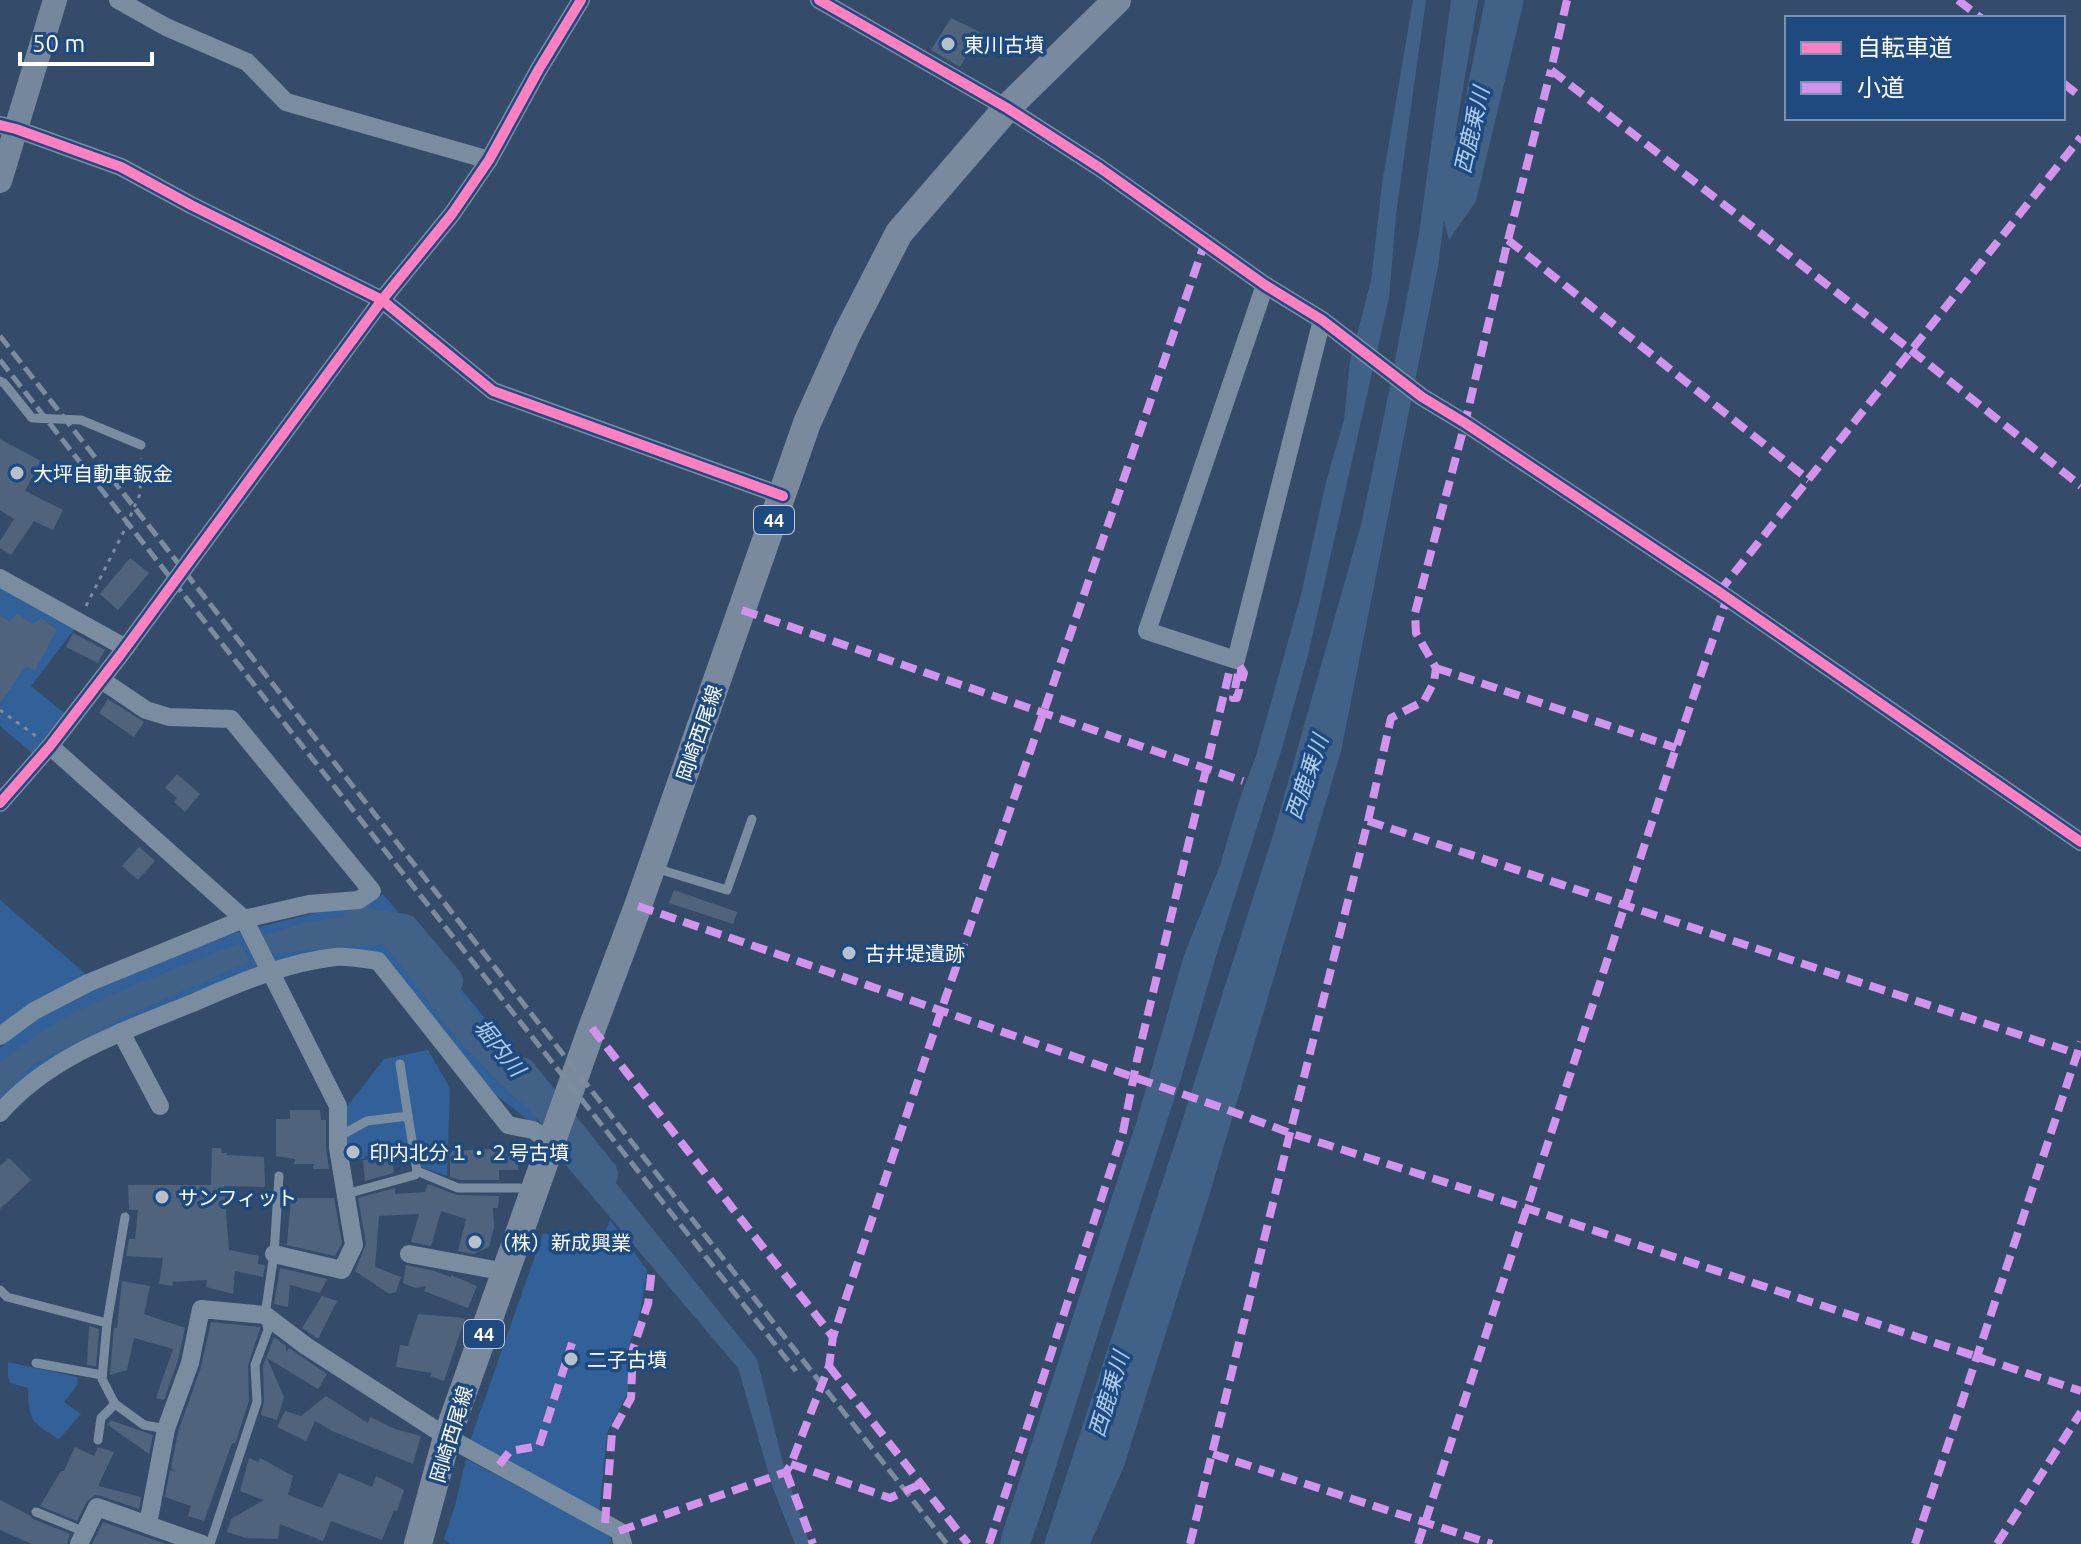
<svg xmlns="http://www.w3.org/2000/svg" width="2081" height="1544" viewBox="0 0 2081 1544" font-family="Ubuntu,'Noto Sans JP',sans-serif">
<rect width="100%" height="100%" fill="#344c6a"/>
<!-- green -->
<g fill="#326098">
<path d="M0,585L76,627L31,686L64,713L32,753L0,726Z"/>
<path d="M383,894L548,1095L535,1125L496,1095L457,1052L393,965L378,952L354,949L283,958L251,970L0,1101V1048L22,1028L101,984L235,933L323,911L364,908Z"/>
<path d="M0,900L88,976L0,1027Z"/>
<path d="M428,1050L450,1088L447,1176L421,1167L418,1152L365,1156L364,1159L343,1160L342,1113L384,1059Z"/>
<path d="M610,1220L647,1270L640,1313L628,1349V1392L607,1433L599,1514L470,1441L543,1233L599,1247Z"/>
<path d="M8,1362L77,1377L78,1384L64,1402L81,1414L59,1439C31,1422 29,1422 28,1388L10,1383L8,1376Z"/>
<path d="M466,1459L595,1527L610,1537L612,1544H450L444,1539L455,1506Z"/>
</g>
<!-- water -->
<g fill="#416187">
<path d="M1413,0H1426L1396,214L1389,298L1308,655L1282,748L1217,953L1181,1078L1107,1305L1042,1511L1030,1544H1000L1002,1534L1137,1120L1184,955L1220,865L1240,798L1256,756L1301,595L1327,478L1344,420L1350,361L1371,281L1382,184Z"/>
<path d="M1451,0H1478L1454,141L1461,121L1485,0H1524L1476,201L1449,240L1444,220L1438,266L1341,751L1209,1196L1124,1466L1090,1544H1044L1176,1140L1273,835L1361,525L1389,392L1419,234Z"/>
<path d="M369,916L393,922L443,971L548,1102L542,1120L509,1093L455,1037L411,978L383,944L270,954L261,937L304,923L340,917Z"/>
<path d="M239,943L251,961L124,1017L33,1065L0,1099V1062L57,1021L117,992Z"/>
<path d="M579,1137L757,1359L784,1467L810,1544H795L773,1488L738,1368L564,1163Z"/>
</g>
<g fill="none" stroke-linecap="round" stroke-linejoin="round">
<!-- river -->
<g stroke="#416187" stroke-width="32">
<path d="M358,922L404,930L447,981"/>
<path d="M521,1073L602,1174"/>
</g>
</g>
<!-- building -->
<g fill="#50637c">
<path d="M951,18L980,32L960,67L931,50Z"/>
<path d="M0,439L41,461L25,491L63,510L53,530L34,521L11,555L0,548V541L14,519L0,510Z"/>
<path d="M130,558L149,573L118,610L100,594Z"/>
<path d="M17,613L33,624L41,618L57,630L35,670L26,666L0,703V615L10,622Z"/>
<path d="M73,633L105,650L98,663L66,647Z"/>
<path d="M108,699L144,722L134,737L99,713Z"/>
<path d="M177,774L200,794L185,812L174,802L177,798L165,788Z"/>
<path d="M139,847L155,861L138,880L122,866Z"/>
<path d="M674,890L737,912L733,924L669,903Z"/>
<path d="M290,1110H320L321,1120H326V1148L329,1169H313L314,1164H294L295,1159L276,1156V1119H290Z"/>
<path d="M212,1148H221L222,1153H227V1155L264,1157L265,1187L224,1186L229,1250L259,1256L258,1264L265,1265L263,1277L235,1271L233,1294L206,1287L207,1280L173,1282L172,1286L159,1284L163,1258L126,1256L129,1239H135L138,1210H129L128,1185H211Z"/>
<path d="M518,1148V1170H499V1180H460L450,1177V1151Z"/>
<path d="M392,1157L394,1173L365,1181L363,1160Z"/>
<path d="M9,1158L31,1180L0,1209V1166Z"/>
<path d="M428,1184L457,1195L499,1196L498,1208H493L494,1227L489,1247L473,1254L458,1251L466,1219L441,1211L431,1246L411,1242L419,1214L379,1216L375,1267L401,1277L396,1292L389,1294L355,1271L366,1244L358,1198L395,1188V1194L425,1192Z"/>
<path d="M291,1198H334L342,1243L335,1256L282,1244H287Z"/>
<path d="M406,1265L434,1271L451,1277V1275L477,1286L468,1308L424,1291L426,1286L415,1288L403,1283Z"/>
<path d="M280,1268L327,1279L320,1293L290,1285L288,1307L274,1304Z"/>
<path d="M122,1281L150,1286L144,1314L185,1328L178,1360L164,1400L156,1398L173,1349L134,1338L127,1370L110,1375L114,1328H117Z"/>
<path d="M322,1296L337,1301L318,1339L302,1328Z"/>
<path d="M418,1314L465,1318L444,1381L430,1376L432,1373L396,1367L400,1345L408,1346Z"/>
<path d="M211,1322L260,1327V1329L248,1365L249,1401L235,1444L232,1443L204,1521L188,1516L191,1506L165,1497L170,1470L176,1472L171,1468L178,1432L201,1367Z"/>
<path d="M89,1326L99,1329L96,1366L87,1365Z"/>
<path d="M274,1337L286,1346V1352L289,1348L327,1374L318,1389L267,1358L284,1397L277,1420L261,1415L264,1402L263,1366Z"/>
<path d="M326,1396L368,1423L370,1417L395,1429L421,1436L413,1464L332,1431L315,1421L306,1441L277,1427L285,1411L301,1416Z"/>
<path d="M110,1420L153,1435L149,1454L108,1425Z"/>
<path d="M75,1447L94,1456L98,1447L114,1452L98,1486L141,1497L139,1509L101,1496L95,1495L87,1501L77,1521L40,1506L61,1471H64Z"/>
<path d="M249,1458L258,1462L260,1458L293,1476L288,1495L322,1508L339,1473L372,1487L376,1476L404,1490L397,1511L394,1510L382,1540L331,1521L323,1541L280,1524L278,1539L246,1538L227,1532L231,1519L264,1500L240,1491Z"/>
<path d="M0,1500L29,1515L33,1519L70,1534L67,1544H32L0,1530Z"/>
<path d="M103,1522L166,1544H92Z"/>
</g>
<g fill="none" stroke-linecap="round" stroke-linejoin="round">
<!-- path -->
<g stroke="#7a8ca0" stroke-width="3" stroke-dasharray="4 6" stroke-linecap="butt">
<path d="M86,606L123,533L140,494L141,458"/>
<path d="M0,710L36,736"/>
</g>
<!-- lane -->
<g stroke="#7a8ca0" stroke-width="9">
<path d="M0,381L4,383L32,418L81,420L141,445"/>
<path d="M655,868L727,890L752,819"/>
<path d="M400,1064L408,1116"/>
<path d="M338,1137L367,1121L408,1116L417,1171L458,1188H520L531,1193"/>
<path d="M346,1194L415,1175L417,1171"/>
<path d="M125,1217L107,1323L102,1379L115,1404L144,1425L166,1429"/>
<path d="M0,1290L7,1297L107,1323"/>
<path d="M36,1363L102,1375"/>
<path d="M98,1440L101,1418L115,1404"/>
<path d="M36,1512L85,1532"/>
<path d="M210,1544L257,1402L255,1365L268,1330L265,1315L274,1254L279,1176"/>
</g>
<!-- street -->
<g stroke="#7a8ca0" stroke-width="18">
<path d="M118,0L166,27L247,62L286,102L489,160"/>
<path d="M819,0L1007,108L1100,168L1265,285L1322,320L1422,397L1465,423L1719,592L2081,842"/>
<path d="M0,125L16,129L121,167L191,205L382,300L493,391L783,496"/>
<path d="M1265,285L1147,631L1236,660L1322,320"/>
<path d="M0,578L126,648"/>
<path d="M50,746L244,919L338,1106V1148L354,1245L342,1270L274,1254"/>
<path d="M0,803L50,746L121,654L382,300L452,214L489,160L539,69L581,0"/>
<path d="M121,1032L160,1106"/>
<path d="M0,1036L34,1011L88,983L244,919L309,904L359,900L372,891L231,719L169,717L146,710L106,683"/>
<path d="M0,1113C48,1057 123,1031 190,1004C237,984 283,963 335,957C348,956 364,959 378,961L508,1125L533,1130L552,1143"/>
<path d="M409,1254L506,1272"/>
<path d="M148,1524L166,1429L190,1363L201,1309L265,1315L306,1346L447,1437L619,1531L623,1544"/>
<path d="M79,1544L97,1507L202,1544"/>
</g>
<!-- secondary -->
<path stroke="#75879d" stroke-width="24" d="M0,181L55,0"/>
<!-- primary -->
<path stroke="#79899e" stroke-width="28" d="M418,1544L447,1437L592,1028L638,906L807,423L847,334L899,233L1007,108L1117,0"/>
<!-- rail -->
<g stroke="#7b8ca0" stroke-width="5" stroke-dasharray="14 6" stroke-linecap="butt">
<path d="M0,336L947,1544"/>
<path d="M0,360L270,705L796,1371"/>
</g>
<!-- quiet -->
<g stroke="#d193ec" stroke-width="8" stroke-dasharray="16 8" stroke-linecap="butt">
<path d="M1567,0L1551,70L1912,351L2081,486"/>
<path d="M1958,0L1981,18"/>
<path d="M2063,83L2081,97"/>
<path d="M1508,240L1809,480"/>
<path d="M1719,592L2081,137"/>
<path d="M742,610L1243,781"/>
<path d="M1436,668L1676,748"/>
<path d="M1368,821L2081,1055"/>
<path d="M638,906L1220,1107L1290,1133L1526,1208L2081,1391"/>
<path d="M592,1028L833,1337"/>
<path d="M829,1366L968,1544"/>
<path d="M1213,1454L1492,1544"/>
<path d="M791,1464L890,1498L921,1484"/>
<path d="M499,1465L510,1451L539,1446L572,1343"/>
<path d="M786,1472L813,1544"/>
<path d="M605,1523L612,1433L631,1398L633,1349L648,1304L652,1268"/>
<path d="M619,1531L786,1472L791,1464L829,1366L833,1337L941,1011L1205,242"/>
<path d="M989,1544L1123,1132L1137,1060L1229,673L1238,674L1233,698H1237L1244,673L1236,660"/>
<path d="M1190,1544L1290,1133L1368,821L1391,718L1424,701L1434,682L1436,668L1416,633L1415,613L1465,423L1508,240L1551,70"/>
<path d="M1418,1544L1676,748L1727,598"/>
<path d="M1915,1544L2081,1042"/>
<path d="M1997,1544L2081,1412"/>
</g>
<defs>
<g id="cycleway">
<path d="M819,0L1007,108L1100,168L1265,285L1322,320L1422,397L1465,423L1719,592L2081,842"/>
<path d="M0,125L16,129L121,167L191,205L382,300L493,391L783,496"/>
<path d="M0,803L50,746L121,654L382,300L452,214L489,160L539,69L581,0"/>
</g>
</defs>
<!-- cycleway casing -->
<use href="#cycleway" stroke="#1e4a80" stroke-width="15"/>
<!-- cycleway -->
<use href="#cycleway" stroke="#ff80c0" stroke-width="10"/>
</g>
<!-- markers -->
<g fill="#b8c0cb" stroke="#1e4a80" stroke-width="3">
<circle cx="948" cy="44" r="8"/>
<circle cx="17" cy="473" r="8"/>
<circle cx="849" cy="953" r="8"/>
<circle cx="353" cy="1152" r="8"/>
<circle cx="162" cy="1197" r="8"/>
<circle cx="475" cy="1242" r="8"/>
<circle cx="571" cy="1359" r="8"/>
</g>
<g text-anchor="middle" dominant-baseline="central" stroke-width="7" stroke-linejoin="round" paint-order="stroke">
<!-- shield labels -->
<g fill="#1e4a80" stroke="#bcc9d9" stroke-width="2">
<rect x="754" y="506" width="40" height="28" rx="6"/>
<rect x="464" y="1320" width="40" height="28" rx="6"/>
</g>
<g font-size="18" font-weight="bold" fill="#fff">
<text x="774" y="520">44</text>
<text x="484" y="1334">44</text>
</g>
<!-- poi labels -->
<g font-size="20" fill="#fff" stroke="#1e4a80" text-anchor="start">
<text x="964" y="44">東川古墳</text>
<text x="33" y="473">大坪自動車鈑金</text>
<text x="865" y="953">古井堤遺跡</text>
<text x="369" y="1152">印内北分１・２号古墳</text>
<text x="178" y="1197">サンフィット</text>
<text x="491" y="1242">（株）新成興業</text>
<text x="587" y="1359">二子古墳</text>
</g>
<!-- street labels -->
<g font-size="20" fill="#fff" stroke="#1e4a80">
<text transform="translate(699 733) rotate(-71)">岡崎西尾線</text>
<text transform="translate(451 1434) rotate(-73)">岡崎西尾線</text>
</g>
<!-- water labels -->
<g font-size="22" font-style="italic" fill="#aecdf0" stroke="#1e4a80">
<text transform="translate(1471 130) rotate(-77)">西鹿乗川</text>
<text transform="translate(1306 777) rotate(-71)">西鹿乗川</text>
<text transform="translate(500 1047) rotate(51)">堀内川</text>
<text transform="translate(1108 1394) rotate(-73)">西鹿乗川</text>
</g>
</g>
<!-- legend -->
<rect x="1785" y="16" width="280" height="104" fill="#1e4a80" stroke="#7892b3" stroke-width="2"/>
<rect x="1801" y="42" width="40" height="12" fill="#ff80c0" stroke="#7892b3" stroke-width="2"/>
<text x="1857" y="56" font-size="24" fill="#ffffff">自転車道</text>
<rect x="1801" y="82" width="40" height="12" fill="#d193ec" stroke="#7892b3" stroke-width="2"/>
<text x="1857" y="96" font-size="24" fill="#ffffff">小道</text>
<!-- scale -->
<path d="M20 52v12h132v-12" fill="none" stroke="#ffffff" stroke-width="4"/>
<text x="32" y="52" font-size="24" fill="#ffffff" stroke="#1e4a80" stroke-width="6" paint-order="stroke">50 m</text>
</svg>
